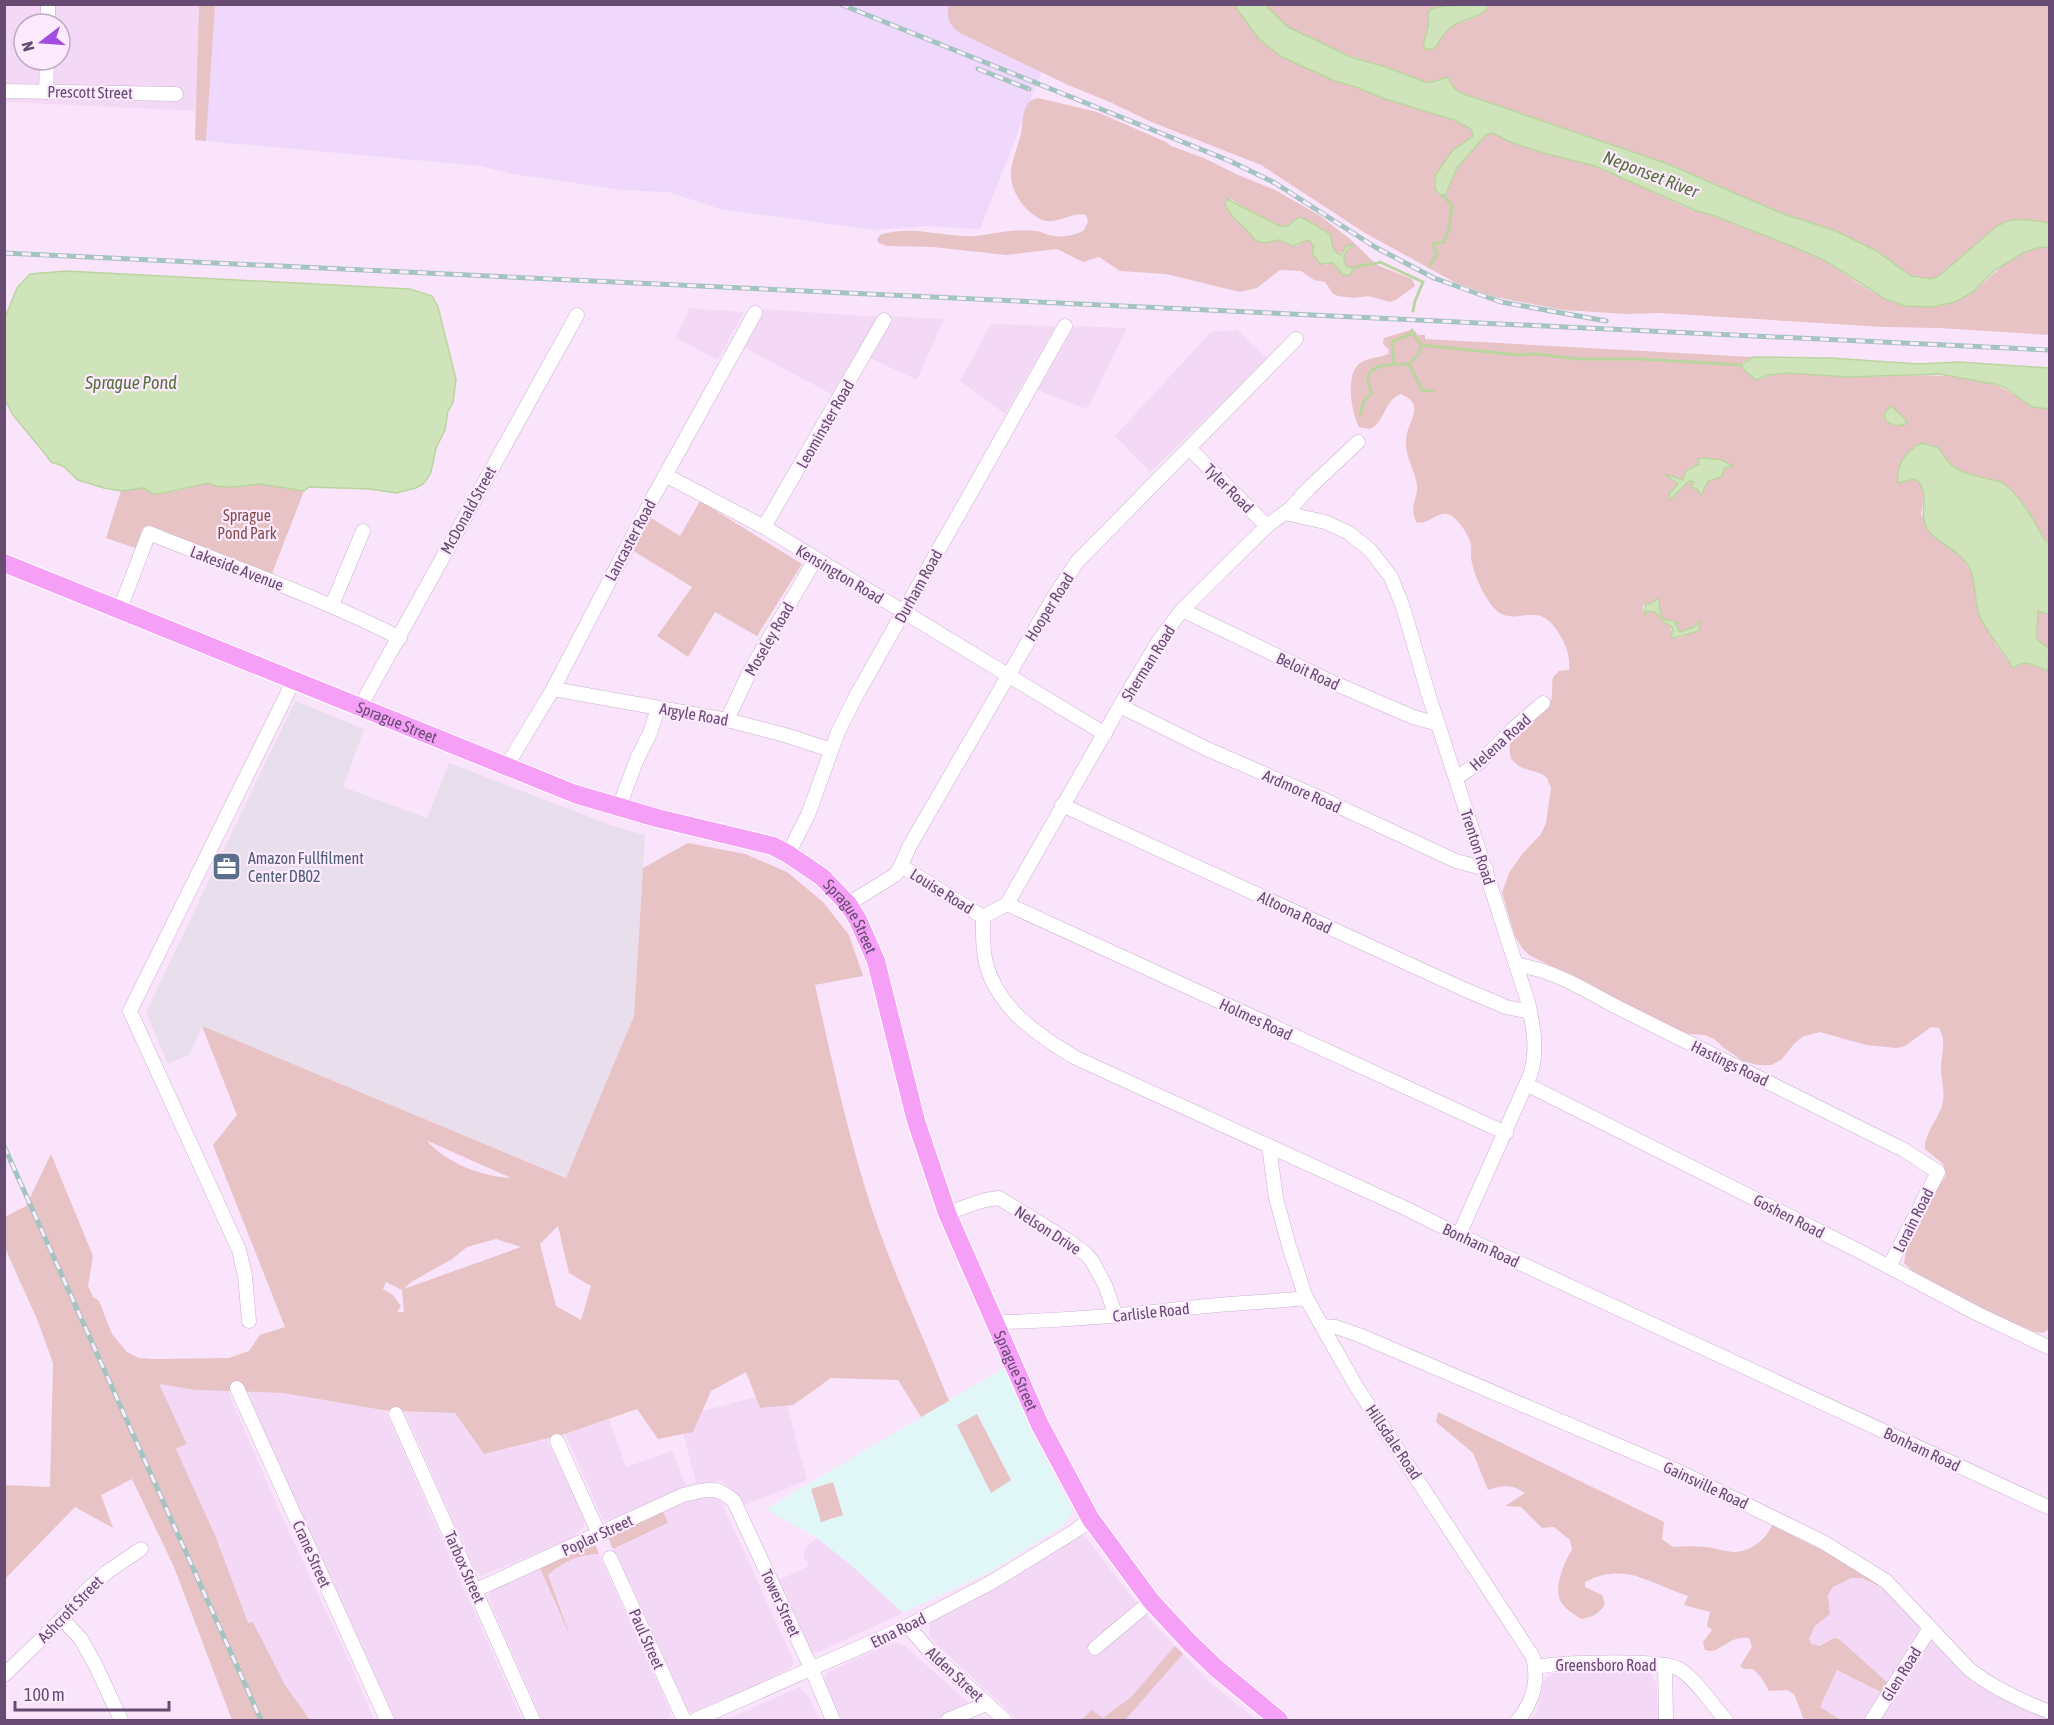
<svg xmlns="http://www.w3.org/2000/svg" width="2054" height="1725" viewBox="0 0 2054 1725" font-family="'Asap Condensed',sans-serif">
<rect width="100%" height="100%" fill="#fae4fb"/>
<!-- residential -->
<g fill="#f4d9f7" fill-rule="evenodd">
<path d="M5,5H199L196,111L5,102ZM24,24H60V60H24Z"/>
<path d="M689,308L744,312L718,360L676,338Z"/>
<path d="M763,309L878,317L835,396L745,348Z"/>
<path d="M890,316L944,319L917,380L868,357Z"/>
<path d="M991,324L1056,326L1005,414L960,381Z"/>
<path d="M1074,326L1127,328L1087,409L1037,390Z"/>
<path d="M1237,330L1268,359L1150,472L1115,436L1211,332Z"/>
<path d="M158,1384L228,1391L278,1508L350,1662L374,1720H310L285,1685L253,1622L248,1624L215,1535L176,1449L187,1443Z"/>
<path d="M783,1390L807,1480L745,1505L722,1481L710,1482L693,1486L604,1522L565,1434L609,1419L626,1467L672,1451L686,1485L696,1482L679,1417Z"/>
<path d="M245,1392L283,1393L385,1410L522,1720H395Z"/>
<path d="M405,1412L455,1413L484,1454L547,1439L584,1516V1527L569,1540L481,1576L475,1571Z"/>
<path d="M702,1495L716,1496L722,1503L794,1662L791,1668L784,1672L696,1711L690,1712L685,1709L679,1698L613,1549L668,1523L663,1512Z"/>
<path d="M1078,1535L1084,1536L1087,1539L1145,1614L1175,1646L1213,1685L1257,1720H1018L935,1643L929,1634L930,1622L960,1605L1004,1584Z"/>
<path d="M817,1538L850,1564L903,1613L817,1653H812L807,1647L777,1581L809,1566L803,1556L807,1545Z"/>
<path d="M585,1554H599L669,1708L670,1714L667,1720H542L489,1600L490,1593L496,1588L540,1568L567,1626L548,1575L575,1557Z"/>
<path d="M1851,1578H1862L1889,1592L1919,1624V1633L1888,1683L1839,1639L1834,1638L1820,1646L1811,1645L1809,1639L1815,1626L1830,1614L1828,1595L1833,1587Z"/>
<path d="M1932,1637L1984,1687L2048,1720H1878Z"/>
<path d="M895,1643L905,1646L971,1705L933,1720H842L825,1682V1675L828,1672L888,1644Z"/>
<path d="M1635,1668L1648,1671L1653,1676L1657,1686L1658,1720H1530L1537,1713L1543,1683L1551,1673Z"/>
<path d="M1837,1670L1883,1693L1866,1720H1841L1820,1707Z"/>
<path d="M799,1687L808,1696L820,1720H726Z"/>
</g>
<!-- commercial -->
<path fill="#efd8fb" d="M199,5H965L955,29L1044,66L980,229L925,226L875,230L720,209L668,192L621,190L513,174L481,166L195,140Z"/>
<!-- industrial -->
<path fill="#e9deeb" d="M295,701L364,729L343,787L427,818L449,763L613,826L645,835L634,1016L567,1178L202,1026L190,1054L168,1064L146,1012Z"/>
<!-- education -->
<path fill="#e1f7f7" d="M1004,1368L1036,1439L1072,1510L1070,1517L1061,1527L992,1571L903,1613L850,1564L817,1538L766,1509Z"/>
<!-- green -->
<g fill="#e8c3c5" fill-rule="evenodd">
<path d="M199,5H215L206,141L195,140Z"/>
<path d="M949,5H1234L1259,39L1282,57L1335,81L1353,86L1385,99L1454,120L1471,129L1473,136C1453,154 1443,156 1434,185L1438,194L1445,197L1457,168L1486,135L1493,133C1510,140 1526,148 1544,153C1561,158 1579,161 1597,167C1629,179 1660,197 1692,210C1699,212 1707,214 1714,216C1748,229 1783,241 1816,256C1838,267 1877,301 1899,303C1917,305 1940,308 1957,301C1990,288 2009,243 2049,248V335L1939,328L1882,327L1660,313L1627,314L1563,310L1495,297L1456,283L1365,233L1261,165L1149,121L1110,102L1068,85L960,33C949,25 946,19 949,5Z"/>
<path d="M1265,5H1469C1453,7 1443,7 1428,13L1429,24L1425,38L1435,48C1440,41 1444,33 1451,28C1462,20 1485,19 1488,5H2049V223L2023,219L1984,238L1940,275L1932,279L1911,276L1877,251L1836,231L1781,213L1668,164L1461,93L1455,89L1449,79C1438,77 1436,83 1427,82C1412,81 1398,71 1383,66C1348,55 1286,38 1265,5Z"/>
<path d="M1038,98L1097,112L1166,142L1171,146L1204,158L1236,174L1275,190L1319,215L1350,239L1377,265L1412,279L1415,286L1396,300L1390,302L1368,296L1354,298L1338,296L1333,294L1325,282L1314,280L1301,271L1280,270L1257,288L1240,292L1166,274L1120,271L1099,257L1083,262L1057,249L1006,255L933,247L887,246L879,243L877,240L880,235C911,224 944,238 976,236C996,234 1015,228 1036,231C1040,231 1044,234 1049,235C1060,238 1075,236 1084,230L1088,222L1086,215C1071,211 1056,227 1040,219C1026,212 1013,195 1011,178C1010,163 1018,148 1021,133C1023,124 1022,113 1027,105C1029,101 1033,99 1038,98ZM1231,199C1236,203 1278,227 1283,227C1288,227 1295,220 1300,217L1304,218L1333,244V248L1338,254L1353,244L1344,256V263L1350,268L1340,272L1333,263L1324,265L1313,252L1314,246L1309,240L1297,246L1279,240L1253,238C1248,226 1235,220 1227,210Z"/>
<path d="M1410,330L1415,331L1418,335H1425V339L1753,357L1743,362C1747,372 1751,377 1762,379C1786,365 1820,377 1847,377C1896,377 1944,370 1992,384C2013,390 2027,409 2049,409V543L2046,540L2024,506L2001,482L1968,474L1956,469L1945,460L1907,453L1900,465L1897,476L1910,480L1915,479L1920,483L1924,493L1921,515L1937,539L1964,560L1975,581L1996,645L2013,667L2025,663L2049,670V1329L2043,1333L2035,1332L2006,1320L1916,1274L1904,1263L1906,1249L1928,1204L1946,1175L1943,1164L1925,1149C1925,1132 1937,1121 1942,1106C1946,1093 1941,1081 1941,1069C1941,1054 1947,1041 1939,1028L1931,1027L1905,1046L1896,1048L1866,1045L1820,1032L1802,1037L1795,1043L1781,1060L1771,1065H1758L1743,1061L1724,1048L1714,1039L1704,1035L1689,1034L1672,1027L1529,955L1522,948L1515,936L1502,893L1509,873L1523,853L1541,834L1546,823L1551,788L1547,778L1542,774L1520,767L1511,759C1502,724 1537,726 1549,705C1554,697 1551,686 1553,677L1559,671L1569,670C1570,656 1567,647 1560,635C1537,595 1515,631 1494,608C1484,597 1475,577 1472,563C1470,557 1472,551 1471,545C1469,535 1459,520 1450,515C1438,509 1429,526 1416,522C1409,503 1418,501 1417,485C1415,470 1404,455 1406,439C1407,422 1427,405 1401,394C1384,400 1386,421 1370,429L1359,427C1351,413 1345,373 1360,363C1369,357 1380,358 1388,354L1389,350L1383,344L1384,338ZM1704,458L1721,460L1730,464L1708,481L1702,491L1695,487L1694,482C1684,480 1681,490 1676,496L1673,490L1678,485V482L1666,475L1683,480L1689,468L1699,464V459ZM1659,598C1660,612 1659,620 1675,623V626L1680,632L1694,627L1699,621V629L1679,638L1672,633L1671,626L1665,623L1655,612L1648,611L1644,614L1643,607L1646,603L1650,604Z"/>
<path d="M209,483L215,486L232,487L260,484L304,491L271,576L147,527L138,549L106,538L121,491L143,488C160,500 191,486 209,483Z"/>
<path d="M700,501L802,564L757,636L715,612L688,657L657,636L692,587L632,550L651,518L680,536Z"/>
<path d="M2038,611L2049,614V649L2037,639Z"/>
<path d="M688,843L745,854L787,872L823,902L849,935L863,976L815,985C831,1056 846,1127 868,1197C890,1267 922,1333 949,1401L921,1417L898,1380L831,1378L793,1405L760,1408L746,1372L711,1391L693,1432L658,1439L637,1409L565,1434L484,1454L455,1413L389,1411L283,1393L196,1390L159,1384L187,1444L176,1449L215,1535L248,1623L253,1622L285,1685L310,1720H232L174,1567L132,1479L101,1495L113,1528L75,1507L5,1579V1485L50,1487L53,1363L37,1319L5,1248V1217L26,1206L51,1154L93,1256L88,1286L93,1297L99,1301L112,1334L127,1352L139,1358L153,1359L229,1358L249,1351L260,1335L285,1327L213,1145L237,1115L202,1026L566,1178L634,1016L643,868ZM427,1141H428L511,1178C481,1176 448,1164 427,1141ZM558,1226L569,1273L591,1286L581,1320L556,1306L540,1244ZM496,1239L521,1247L404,1289L411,1282L452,1259L467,1247ZM386,1282L402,1290L404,1312H397L401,1306L393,1295L383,1289Z"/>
<path d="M1438,1412L1664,1522L1662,1539L1673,1547C1685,1546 1695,1546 1707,1547C1716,1548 1726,1552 1735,1552C1751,1551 1766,1540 1772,1525L1856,1567L1881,1587L1862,1578H1851L1833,1587L1828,1595L1830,1614L1815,1626L1809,1639L1811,1644L1820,1646L1834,1638L1839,1639L1888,1683L1883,1693L1837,1670L1820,1707L1841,1720H1804L1794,1694L1786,1690L1769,1691L1761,1677L1753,1669H1744L1740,1666L1752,1647L1749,1638C1727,1635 1721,1655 1705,1650L1703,1642L1712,1630L1707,1626L1710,1612L1684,1605L1688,1596C1651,1584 1625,1561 1585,1582V1587L1602,1595L1605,1604C1599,1614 1593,1617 1581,1619C1574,1614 1564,1609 1560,1600C1554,1586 1564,1562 1572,1550L1570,1540L1554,1527L1542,1528L1521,1507L1505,1506L1525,1493C1512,1484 1502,1485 1488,1490L1473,1453L1436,1422Z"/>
<path d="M977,1414L1011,1480L991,1493L957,1425Z"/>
<path d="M833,1482L843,1515L821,1522L811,1489Z"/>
<path d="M663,1512L668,1523L613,1549L608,1537Z"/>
<path d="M595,1543L599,1554C578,1554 564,1562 548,1575L571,1638L540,1568Z"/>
<path d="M1175,1646L1183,1654L1125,1720H1081L1092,1710L1103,1718L1131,1697Z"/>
</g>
<!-- water -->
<g fill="#cfe4ba" stroke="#bbd5a0" stroke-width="1.5">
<path d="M1234,5H1265L1288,27L1351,57L1386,67L1425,82H1433L1447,77L1455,89L1461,93L1668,164L1781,213L1836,231L1877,251L1911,276L1932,279L1940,275L1996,227C2013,215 2030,220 2049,223V248L2041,247L2023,253L1995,270L1973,292L1955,302L1932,307L1905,306L1885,299L1826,261L1794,247L1712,215L1694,210L1595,166L1543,153L1508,141L1493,133L1486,135L1457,168L1446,194L1442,197L1435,189V176L1452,151L1473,136L1471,129L1454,120L1385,99L1353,86L1335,81L1282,57L1259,39Z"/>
<path d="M1469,5H1488V8C1479,19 1461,19 1450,28C1443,33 1440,42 1435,48L1426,50L1423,46C1425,38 1428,30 1429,22C1429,20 1427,15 1428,13C1431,4 1460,6 1469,5Z"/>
<path d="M1227,199L1280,226H1287L1300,217C1304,218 1325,231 1330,234L1333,248L1338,254H1341L1347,246L1354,244C1346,251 1340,256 1347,267L1354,268L1350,275H1343L1333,263L1321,264L1312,254L1314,247L1309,240L1293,246L1279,240L1264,243L1255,240C1246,226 1230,219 1225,203Z"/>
<path d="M66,271L410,289L432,296L438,307L456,379L453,403L448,411L445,430L436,448L431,472L427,479L423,484L416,488L396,493L370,489L309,487L304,491L260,484L232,487L215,486L209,483L163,493L154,494L143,488L121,491L104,488L78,480L63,466L51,462L46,455L13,415L5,400V318L17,288L30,274Z"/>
<path d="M1753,357L1830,358L1919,364L1959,362L2049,368V409L2032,407L2004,387L1994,384L1939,374L1848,377L1787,373L1769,375L1756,380C1752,376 1742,370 1741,365Z"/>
<path d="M1892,406L1906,420V424C1890,430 1875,416 1892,406Z"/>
<path d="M1922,443L1939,448C1951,472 1966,473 1989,479C1994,480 1999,481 2003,483C2021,496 2034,521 2045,540L2049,543V614L2038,611C2038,621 2036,630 2037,639L2049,649L2048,671C2035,667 2027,658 2013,668C2003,650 1989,636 1980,617C1972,598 1979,577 1964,560C1954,548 1937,543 1928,530C1916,513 1933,491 1915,479L1898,483C1895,466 1906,450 1922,443Z"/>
<path d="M1704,458L1722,460L1733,466L1725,468L1721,477L1708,481L1701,495L1697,489L1691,487L1694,482L1689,481L1670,500L1669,494L1678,484L1665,474L1683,480L1686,471L1699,464L1698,459Z"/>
<path d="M1659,598C1660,614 1658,621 1676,621L1678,623H1675L1680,632L1694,627L1700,621L1699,631L1674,638L1671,637L1673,629L1671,626L1665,623L1655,612L1648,611L1644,615L1646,603L1650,604Z"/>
</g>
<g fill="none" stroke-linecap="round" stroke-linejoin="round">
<!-- stream -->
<g stroke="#bbd5a0" stroke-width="3">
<path d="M1429,267L1437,254L1433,244L1444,242L1449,229L1452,206L1443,195"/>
<path d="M1354,268C1363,263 1371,266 1380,262L1423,282"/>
<path d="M1413,311L1415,301L1423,282"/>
<path d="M1421,345L1519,355L1536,354L1578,359H1640L1741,365"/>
<path d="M1394,363L1392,342L1413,333L1412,330"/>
<path d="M1409,364L1422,390L1433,391"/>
<path d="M1360,415L1364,401L1371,394C1371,389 1368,384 1368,379C1368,363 1399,364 1409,364L1418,355L1421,345L1413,333"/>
</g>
<defs>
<g id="minor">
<path d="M48,24V4"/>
<path d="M4,91L176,94"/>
<path d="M46,92L47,60"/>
<path d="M1190,449L1267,526"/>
<path d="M665,475L764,527L1105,734"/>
<path d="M1285,513L1325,522L1349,533L1370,550L1391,577L1403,607L1428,693L1528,1002C1533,1026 1538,1048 1531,1073L1459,1235"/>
<path d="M764,527L884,320"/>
<path d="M332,605L363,531"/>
<path d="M120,609L149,533C233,567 319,597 400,638"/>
<path d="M1182,610L1334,683L1413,717L1438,724"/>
<path d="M553,689L727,720L785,735L831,750"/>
<path d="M1120,706L1207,749L1327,801L1456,861L1486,869"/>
<path d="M360,707L577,315"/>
<path d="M727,720L751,669L815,560"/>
<path d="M506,767L553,689L650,503L755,313"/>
<path d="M1456,778L1480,762L1512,730L1543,703"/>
<path d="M1062,805L1459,987L1506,1007L1530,1012"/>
<path d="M619,807L637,759L650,733L658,708"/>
<path d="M788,854L808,815L838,732L856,696L1065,326"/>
<path d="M901,866L983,917"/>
<path d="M848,904L895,875L901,866L909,847L1055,595L1077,562L1296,339"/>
<path d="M1007,904L1506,1133"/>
<path d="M983,917C983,932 982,948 986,963C997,1008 1039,1036 1076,1058L1407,1209L1459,1235L2050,1508"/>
<path d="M983,917L1007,904L1120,706L1158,642L1182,610L1267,526L1291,508L1309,488L1358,442"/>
<path d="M1517,965C1554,970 1585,990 1617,1007L1904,1150L1938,1172L1889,1267"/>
<path d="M1528,1085L1859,1251L1976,1313L2050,1348"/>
<path d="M1269,1146L1276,1198L1289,1246L1306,1298L1356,1386L1533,1657C1539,1680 1533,1702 1518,1720"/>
<path d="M947,1213L985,1200L999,1198L1067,1240L1086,1254L1092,1261L1105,1285L1116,1316"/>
<path d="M249,1321L245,1276L239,1250L130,1011L294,680"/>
<path d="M996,1325L1005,1322C1070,1320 1133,1315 1197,1307C1233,1303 1270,1302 1306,1298"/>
<path d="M1322,1326L1336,1327L1359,1335L1680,1472L1823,1542L1886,1581L1969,1669C1993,1688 2021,1701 2050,1712"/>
<path d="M237,1388L387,1720"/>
<path d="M396,1414L533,1720"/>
<path d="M557,1441L599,1534"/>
<path d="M610,1558L684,1720"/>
<path d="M476,1590L683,1495C708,1490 714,1484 734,1501L812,1670L833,1720"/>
<path d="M62,1619L81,1639L96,1666L121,1720"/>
<path d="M908,1626L933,1655L1005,1720"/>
<path d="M1095,1648L1151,1601"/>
<path d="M1665,1665L1666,1720"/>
<path d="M1536,1667C1560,1662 1658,1659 1679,1669C1696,1679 1713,1706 1726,1720"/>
<path d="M4,1675L62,1619L85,1592L107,1572L141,1549"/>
<path d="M695,1720L908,1626L992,1582L1078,1529L1090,1518"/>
<path d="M948,1720L986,1704"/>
<path d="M1872,1720L1930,1628"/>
</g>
<g id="major">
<path id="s1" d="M4,563L575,794L657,818L773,846L788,854L822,877L848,904L858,920L876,961L916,1121L947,1213L1040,1425L1090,1518L1151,1601L1189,1642L1216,1668L1279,1720"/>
</g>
</defs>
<!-- minor casing -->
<use href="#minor" stroke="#cab0d0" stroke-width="15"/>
<!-- major casing -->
<use href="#major" stroke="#fff" stroke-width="20"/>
<!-- minor -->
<use href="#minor" stroke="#fff" stroke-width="14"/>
<!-- major -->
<use href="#major" stroke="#f59ff7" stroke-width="18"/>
<defs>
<g id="rail">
<path d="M840,4L1230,161L1275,183L1375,247L1434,278L1501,302L1606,321"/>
<path d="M978,69L1029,89"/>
<path d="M4,253L2050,350"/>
<path d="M4,1146L261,1720"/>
</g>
</defs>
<!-- rail casing -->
<use href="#rail" stroke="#a3c4c0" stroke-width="5"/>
<!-- rail -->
<use href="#rail" stroke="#fdeafe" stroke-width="3" stroke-dasharray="9" stroke-linecap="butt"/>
</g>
<!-- icons -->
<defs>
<symbol id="office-square" viewBox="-11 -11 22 22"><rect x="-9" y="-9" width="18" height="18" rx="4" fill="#5c6f8a" stroke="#fdeafe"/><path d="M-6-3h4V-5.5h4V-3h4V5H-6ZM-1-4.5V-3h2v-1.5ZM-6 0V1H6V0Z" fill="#fff"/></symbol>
</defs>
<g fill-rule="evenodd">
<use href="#office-square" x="210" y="850" width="33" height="33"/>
</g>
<g text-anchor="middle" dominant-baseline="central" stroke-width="4.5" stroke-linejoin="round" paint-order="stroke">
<!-- street labels -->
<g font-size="16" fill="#674b72" stroke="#fdeafe">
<text transform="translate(90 92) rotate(1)">Prescott Street</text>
<text transform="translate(825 424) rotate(-60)">Leominster Road</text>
<text transform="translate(1229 488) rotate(45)">Tyler Road</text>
<text transform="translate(468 510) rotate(-61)">McDonald Street</text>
<text transform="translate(630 540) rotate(-62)">Lancaster Road</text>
<text transform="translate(237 568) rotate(21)">Lakeside Avenue</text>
<text transform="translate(840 574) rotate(31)">Kensington Road</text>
<text transform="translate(918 586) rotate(-61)">Durham Road</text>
<text transform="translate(1049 607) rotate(-58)">Hooper Road</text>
<text transform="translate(769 639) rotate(-60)">Moseley Road</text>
<text transform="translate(1148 663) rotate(-58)">Sherman Road</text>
<text transform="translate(1308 671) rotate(25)">Beloit Road</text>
<text transform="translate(694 714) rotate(10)">Argyle Road</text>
<text stroke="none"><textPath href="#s1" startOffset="424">Sprague Street</textPath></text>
<text transform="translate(1500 742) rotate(-42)">Helena Road</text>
<text transform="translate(1302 791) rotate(24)">Ardmore Road</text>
<text transform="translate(1478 847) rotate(72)">Trenton Road</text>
<text transform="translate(942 891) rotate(32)">Louise Road</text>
<text transform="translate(1295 912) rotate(25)">Altoona Road</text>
<text stroke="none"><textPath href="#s1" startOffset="928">Sprague Street</textPath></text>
<text transform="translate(1256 1019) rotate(25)">Holmes Road</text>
<text transform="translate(1730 1063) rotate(26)">Hastings Road</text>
<text transform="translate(1789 1216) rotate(27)">Goshen Road</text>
<text transform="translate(1913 1220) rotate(-63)">Lorain Road</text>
<text transform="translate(1048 1230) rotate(33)">Nelson Drive</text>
<text transform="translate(1481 1245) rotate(25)">Bonham Road</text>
<text transform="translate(1151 1312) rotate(-6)">Carlisle Road</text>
<text stroke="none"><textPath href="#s1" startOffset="1414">Sprague Street</textPath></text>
<text transform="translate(1394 1442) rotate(56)">Hillsdale Road</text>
<text transform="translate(1922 1449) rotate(25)">Bonham Road</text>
<text transform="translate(1706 1485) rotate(25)">Gainsville Road</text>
<text transform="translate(597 1535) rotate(-25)">Poplar Street</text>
<text transform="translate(312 1554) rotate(66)">Crane Street</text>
<text transform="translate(465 1567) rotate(66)">Tarbox Street</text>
<text transform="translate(781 1603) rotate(65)">Tower Street</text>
<text transform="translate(70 1609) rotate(-46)">Ashcroft Street</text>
<text transform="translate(898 1630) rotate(-26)">Etna Road</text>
<text transform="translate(647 1639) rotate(66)">Paul Street</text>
<text x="1606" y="1665">Greensboro Road</text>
<text transform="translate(955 1674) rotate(43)">Alden Street</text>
<text transform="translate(1901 1674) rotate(-58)">Glen Road</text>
</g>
<!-- park labels -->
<g font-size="16" fill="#834c49" stroke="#fdeafe">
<text x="247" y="515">Sprague<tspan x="247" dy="18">Pond Park</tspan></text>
</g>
<!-- service labels -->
<g font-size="16" fill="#4e5e75" stroke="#fdeafe" text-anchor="start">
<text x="248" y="858">Amazon Fullfilment<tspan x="248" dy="18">Center DB02</tspan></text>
</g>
<!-- water labels -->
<g font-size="18" font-style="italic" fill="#56703c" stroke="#fdeafe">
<text transform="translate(1651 174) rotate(21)">Neponset River</text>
<text x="131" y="382">Sprague Pond</text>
</g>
</g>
<!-- border -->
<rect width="2054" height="1725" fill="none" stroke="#674b72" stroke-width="12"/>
<!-- north arrow -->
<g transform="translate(42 42) rotate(253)"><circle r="28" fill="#fdeafe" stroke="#c1aac6" stroke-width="1.5"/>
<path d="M0-4.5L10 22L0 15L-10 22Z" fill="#a14ee0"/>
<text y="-9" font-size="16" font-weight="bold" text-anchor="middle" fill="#674b72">N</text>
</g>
<!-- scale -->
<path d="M15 1701v9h154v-9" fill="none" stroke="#674b72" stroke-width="3"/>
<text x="24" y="1701" font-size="18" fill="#674b72" stroke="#fdeafe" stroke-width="4.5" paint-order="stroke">100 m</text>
</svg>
